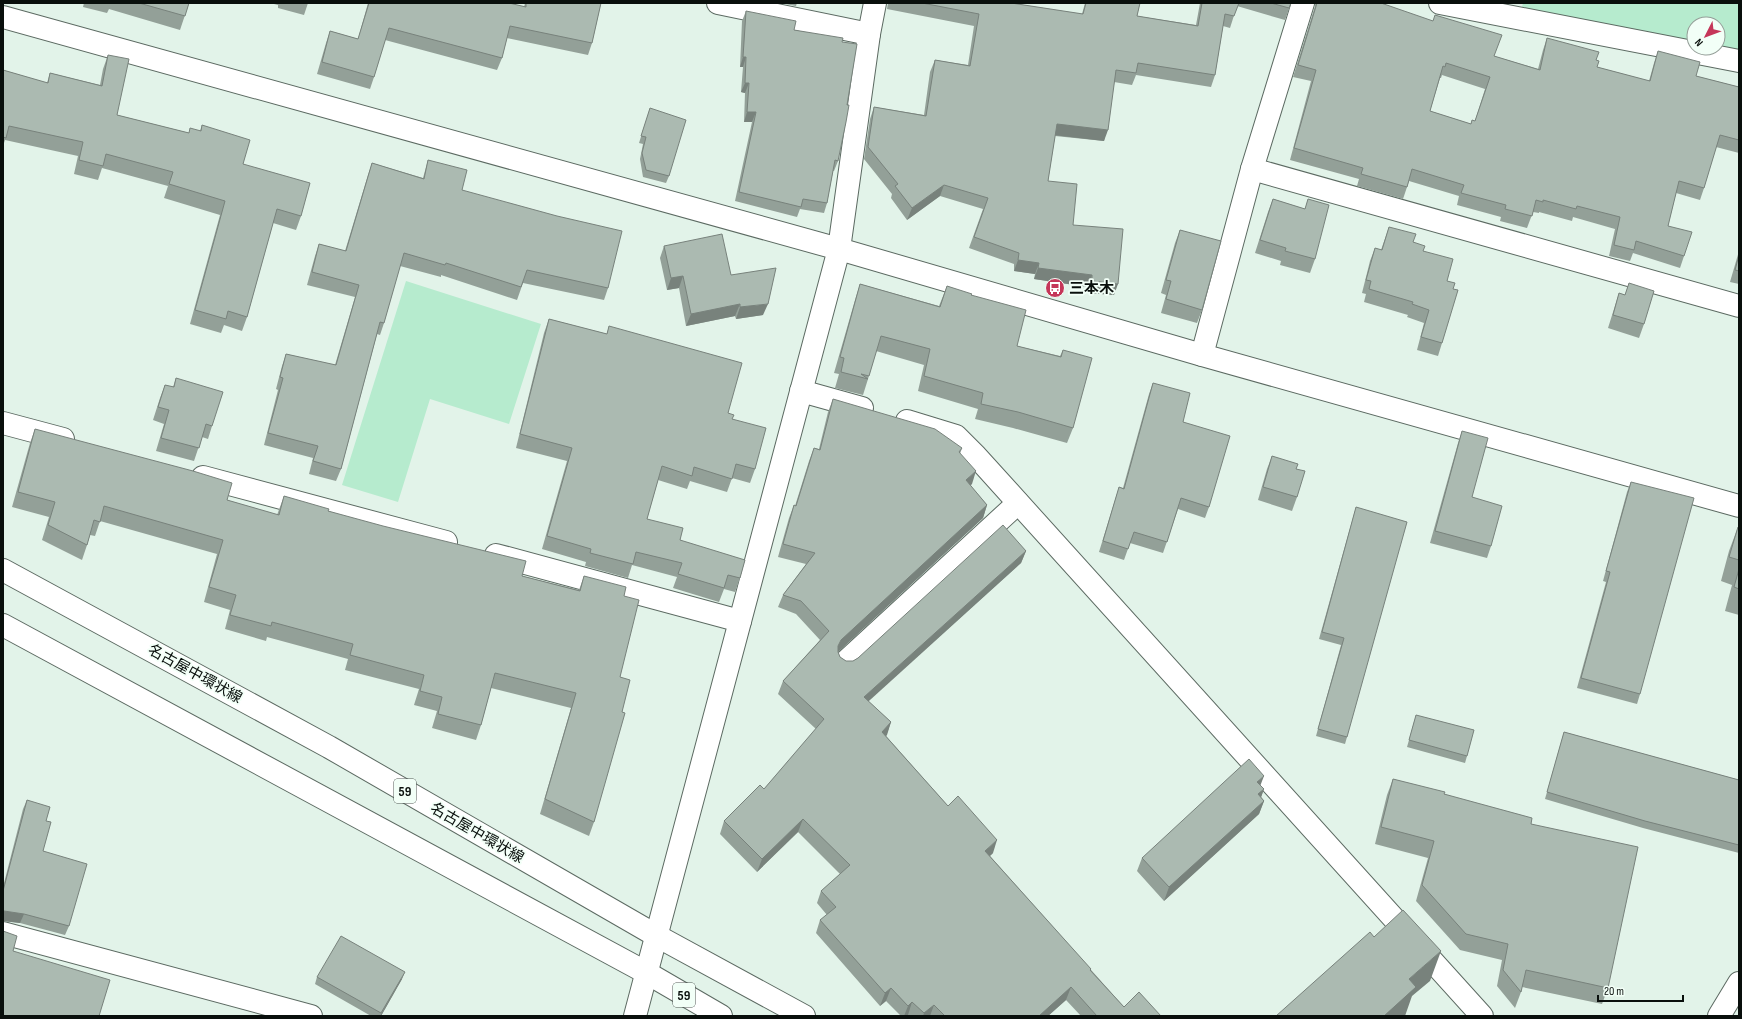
<svg xmlns="http://www.w3.org/2000/svg" width="1742" height="1019" viewBox="0 0 1742 1019" font-family="'Sofia Sans Condensed','Noto Sans JP',sans-serif">
<rect width="100%" height="100%" fill="#e2f3e9"/>
<!-- green -->
<g fill="#b6ebce">
<path d="M1523,3H1739V51L1718,47V24H1694V42L1522,7Z"/>
<path d="M406,281L541,324L509,424L430,399L398,502L342,485Z"/>
</g>
<g fill="none" stroke-linecap="round" stroke-linejoin="round">
<defs>
<g id="street">
<path d="M718,3L869,34"/>
<path d="M1440,3L1739,61"/>
<path d="M1252,169L1739,306"/>
<path d="M1202,355L1252,169L1303,3"/>
<path d="M801,391L862,408"/>
<path d="M907,421L956,436L976,456L1482,1016"/>
<path d="M3,423L63,439"/>
<path d="M203,477L446,542"/>
<path d="M496,555L740,621"/>
<path d="M845,662L1018,503"/>
<path d="M3,933L311,1016"/>
<path d="M635,1016L839,249L869,34L875,3"/>
<path d="M1719,1016L1739,983"/>
</g>
<path id="secondary" d="M3,17L839,249L1202,355L1739,506"/>
<g id="primary">
<path d="M3,570L329,747L657,936L804,1016"/>
<path d="M3,625L647,973L721,1016"/>
</g>
</defs>
<!-- street casing -->
<use href="#street" stroke="#5c6a62" stroke-width="24"/>
<!-- secondary casing -->
<use href="#secondary" stroke="#5c6a62" stroke-width="24"/>
<!-- primary casing -->
<use href="#primary" stroke="#5c6a62" stroke-width="24"/>
<!-- street -->
<use href="#street" stroke="#fff" stroke-width="22"/>
<!-- secondary -->
<use href="#secondary" stroke="#fff" stroke-width="22"/>
<!-- primary -->
<use href="#primary" stroke="#fff" stroke-width="22"/>
</g>
<!-- wall -->
<g fill="#93a098" fill-rule="evenodd">
<path d="M84,3H189L180,30L109,9L107,13L83,7Z"/>
<path d="M270,3H308L304,15L278,8V5Z"/>
<path d="M368,3H509L524,7L525,3H601L592,43L588,55L507,38L502,58L497,70L385,40L374,77L370,89L317,74L326,43L330,31L358,39Z"/>
<path d="M780,3H797L796,6Z"/>
<path d="M888,3H1011L1082,14L1085,3H1140L1137,16L1196,25L1200,3H1291L1285,20L1237,6L1230,28L1223,26L1215,75L1211,87L1136,75L1132,85L1114,82L1104,141L1055,136L1048,181L1114,295L1088,293V287L1034,279L1035,274L1014,271V264L969,248L983,209L940,196L907,220L891,198L892,194L864,159L870,119L874,107L924,115L930,72L935,60L968,65L974,26L887,9Z"/>
<path d="M1315,3H1381L1494,56L1538,69L1543,50L1547,38L1596,60L1597,67L1649,81L1654,63L1658,51L1696,76L1739,87V153L1716,147L1704,188L1700,200L1676,193L1668,226L1684,256L1680,268L1633,253L1630,261L1609,256L1615,229L1573,217L1572,221L1539,212V213L1533,212L1527,228L1500,221L1501,217L1457,205L1459,196L1409,181L1403,199L1357,186L1359,179L1290,160L1311,81L1293,77L1315,6ZM1442,75L1485,89L1475,121L1471,124L1430,111L1440,78H1441Z"/>
<path d="M746,11L794,30L842,42L838,161L834,171H833L827,203L824,213L800,209L797,217L735,201L752,122H744L745,93L741,92L743,67H740L742,21Z"/>
<path d="M108,55L117,115L189,133L200,131L202,125L243,164L301,216L296,230L273,223L247,317L242,331L224,325L221,333L190,324L220,215L164,198L168,186L102,168L98,180L74,174L78,156L5,140L3,146V70L47,83L50,73L100,85L103,69Z"/>
<path d="M650,108L669,176L666,183L643,177L640,159L643,144L639,143Z"/>
<path d="M428,160L462,190L608,288L604,300L523,283L517,300L441,275V277L400,266L384,323L380,335L377,334L341,469L336,481L309,474L313,458L264,445L278,390L276,389L282,366L286,354L335,365L355,297L307,285L315,256L319,244L345,251L368,175L372,163L423,178Z"/>
<path d="M1273,199L1305,209L1308,199L1315,259L1310,273L1280,265L1281,261L1255,253L1268,212Z"/>
<path d="M1389,227L1413,242L1423,251L1453,289L1442,343L1438,356L1417,350L1424,323L1407,317L1408,315L1364,302L1366,294L1362,293L1370,261L1375,248L1381,250Z"/>
<path d="M1180,230L1202,310L1197,323L1161,313L1166,295L1161,293L1175,243Z"/>
<path d="M664,246L731,275L763,315L736,319L735,316L686,326L679,288L667,290L660,258Z"/>
<path d="M1739,251V284L1730,282Z"/>
<path d="M1629,283L1644,324L1639,338L1608,328L1619,293L1625,295Z"/>
<path d="M860,284L939,306L947,286L971,295L1017,346L1060,356L1063,350L1073,428L1067,443L1013,428L975,419L978,409L918,391L924,365L876,351L868,379L863,395L835,388L839,374L834,373L855,300Z"/>
<path d="M549,319L607,334L609,326L728,413L732,419L755,469L750,483L732,478L727,492L690,481L687,489L658,480L647,519L740,578L735,592L724,589L719,602L673,588L677,577L632,565L628,578L585,566L586,562L542,549L567,461L516,448L544,333Z"/>
<path d="M176,378L212,426L208,439L202,437L194,461L156,451L164,424L153,420L160,398L165,385L173,387Z"/>
<path d="M1153,383L1183,422L1209,507L1205,518L1178,509L1163,553L1130,543L1124,560L1099,552L1119,487L1123,488L1149,394Z"/>
<path d="M833,399L962,448L960,454L972,484L970,485L987,505L983,518L838,652L840,657L846,661H853L858,658L1026,551L1021,563L868,701L891,722L886,736L948,806L993,853L990,856L1124,1007L1161,1016H1081L1066,1000L1048,1016H909L908,1015L906,1016H901L886,1001L880,1006L816,933L820,920L827,915L817,903L821,891L840,874L798,832L757,872L720,834L724,821L764,789L816,729L778,694L783,681L820,640L796,614L778,607L783,595L806,564L778,557L789,518L794,505L795,506L809,461L814,448L819,449L828,412Z"/>
<path d="M35,429L227,500L277,515L284,496L522,576L579,590L584,576L624,596L620,677L594,822L589,836L540,814L571,708L491,688L481,725L476,740L432,728L437,711L414,705L419,689L345,670L348,659L267,637L266,641L225,629L230,610L204,602L217,554L100,521L95,536L90,535L87,545L82,560L42,540L49,517L12,507L30,443Z"/>
<path d="M1462,431L1472,497L1491,546L1487,558L1430,543L1458,443Z"/>
<path d="M1272,456L1296,469L1297,497L1292,511L1258,500L1267,469Z"/>
<path d="M1631,482L1640,694L1637,704L1577,688L1606,582L1603,581L1627,492Z"/>
<path d="M1356,507L1347,737L1345,744L1316,736L1341,645L1319,639L1354,514Z"/>
<path d="M1738,527H1739V615L1725,611L1732,585L1721,581L1729,551Z"/>
<path d="M1416,715L1467,756L1465,763L1407,747Z"/>
<path d="M1564,732L1739,780V853L1643,828L1545,799Z"/>
<path d="M1393,779L1444,794L1531,824L1608,988L1602,1004L1522,987L1521,992L1515,1008L1497,986L1502,960L1460,950L1416,901L1428,858L1375,844L1387,795Z"/>
<path d="M1261,786L1264,789L1261,797L1264,801L1259,814L1164,901L1137,871L1142,858Z"/>
<path d="M27,800L46,821L43,851L69,926L65,935L20,923L3,921V887L23,809Z"/>
<path d="M317,977L402,979L381,1016H371L315,984Z"/>
</g>
<!-- shaded-wall -->
<g fill="#78827c">
<path d="M743,57H746L743,67H740Z"/>
<path d="M745,83H749L745,93L741,92Z"/>
<path d="M747,112H756L752,122H744Z"/>
<path d="M1057,124L1108,130L1104,141L1053,135Z"/>
<path d="M944,185L940,196L907,220L912,208Z"/>
<path d="M1018,260L1039,263L1035,274L1014,271Z"/>
<path d="M1038,268L1092,275L1088,287L1034,279Z"/>
<path d="M683,276L679,288L667,290L671,278Z"/>
<path d="M1092,281L1118,284L1114,295L1088,293Z"/>
<path d="M740,304L735,316L686,326L691,314Z"/>
<path d="M768,304L763,315L736,319L740,307Z"/>
<path d="M976,471L972,484L961,493L966,480Z"/>
<path d="M987,505L983,518L837,653L838,646L841,640Z"/>
<path d="M1026,551L1021,563L859,710L864,697Z"/>
<path d="M891,722L887,735L878,745L882,732Z"/>
<path d="M1264,776L1259,789L1257,782Z"/>
<path d="M1264,789L1259,803L1258,794Z"/>
<path d="M1264,801L1259,814L1164,901L1169,887Z"/>
<path d="M803,819L798,832L757,872L762,859Z"/>
<path d="M997,840L993,853L981,864L985,851Z"/>
<path d="M4,911L24,914L20,923L3,921V912Z"/>
<path d="M1441,951L1430,981L1412,996L1405,1016H1384L1409,979Z"/>
<path d="M405,972L402,979L381,1016H380Z"/>
<path d="M1071,987L1066,1000L1048,1016H1039Z"/>
<path d="M891,988L886,1001L880,1006L885,993Z"/>
<path d="M912,1002L908,1015L906,1016H904L908,1006Z"/>
<path d="M934,1005L930,1016H923L924,1013Z"/>
</g>
<!-- building -->
<g fill="#abbab1" stroke="#78827c" fill-rule="evenodd">
<path d="M139,3H189L185,16Z"/>
<path d="M369,3H509L526,7V3H601L592,43L510,26L502,58L389,28L374,77L322,62L330,31L358,39Z"/>
<path d="M922,3H1011L1083,14L1086,3H1140L1137,16L1198,26L1202,3H1239L1234,16L1225,14L1215,75L1138,63L1136,73L1116,70L1108,130L1057,124L1048,181L1077,184L1073,225L1123,229L1118,284L1092,281V275L1038,268L1039,263L1018,260L1019,253L974,237L988,198L944,185L912,208L895,186L898,184L868,147L874,107L926,116L935,60L970,66L979,14Z"/>
<path d="M1271,3H1291L1289,8Z"/>
<path d="M1317,3H1381L1433,21L1435,15L1502,35L1494,56L1540,70L1547,38L1599,52L1596,60L1599,61L1597,67L1650,81L1658,51L1700,62L1696,76L1739,87V140L1720,135L1704,188L1679,181L1668,226L1692,232L1684,256L1636,241L1634,250L1614,245L1620,217L1577,206L1576,209L1543,200V202L1536,200L1532,216L1505,209L1506,205L1461,193L1464,185L1412,169L1407,187L1361,174L1363,168L1294,148L1316,70L1298,65ZM1446,63L1490,77L1475,121L1472,120L1471,124L1430,111L1443,66L1445,67Z"/>
<path d="M746,11L796,21L794,30L843,38L842,42L857,44L847,105H849L846,122L838,161L835,160L827,203L803,199L801,207L739,192L756,112H747L749,83H745L746,57H743Z"/>
<path d="M108,55L129,59L117,115L189,133L190,128L201,131L202,125L250,140L243,164L310,183L301,216L277,209L247,317L228,311L226,319L195,310L225,201L169,184L173,172L106,154L103,166L79,160L83,142L9,126L6,138L3,137V70L48,83L50,73L102,86Z"/>
<path d="M650,108L686,120L669,176L646,170L642,153L646,137L641,136Z"/>
<path d="M428,160L467,170L462,190L557,216L622,231L608,288L527,270L521,287L446,263L445,265L404,253L384,323L380,322L341,469L313,461L318,446L268,433L283,378L280,377L286,354L336,365L359,285L312,272L319,244L346,251L372,163L424,179Z"/>
<path d="M1273,199L1305,209L1308,199L1329,205L1315,259L1285,251L1286,248L1260,240Z"/>
<path d="M1389,227L1416,234L1413,242L1425,246L1423,251L1453,259L1447,281L1455,283L1453,289L1458,290L1442,343L1421,337L1429,310L1412,304L1413,302L1369,289L1371,281L1366,280L1375,248L1382,250Z"/>
<path d="M1180,230L1221,241L1202,310L1166,299L1171,281L1166,280Z"/>
<path d="M722,234L731,275L776,268L768,304L740,307V304L691,314L683,276L671,278L664,246Z"/>
<path d="M1739,255V271L1735,270Z"/>
<path d="M1629,283L1654,291L1644,324L1613,315L1619,293L1625,295Z"/>
<path d="M860,284L940,307L947,286L972,294L971,295L1026,310L1017,346L1061,357L1063,350L1092,358L1073,428L1018,412L981,404L983,393L924,376L930,349L881,336L869,376L861,374L868,379L841,372L844,358L840,357Z"/>
<path d="M549,319L607,334L609,326L742,363L728,413L734,415L732,419L766,428L755,469L736,464L732,479L694,467L692,476L662,466L647,519L683,528L680,540L745,560L740,578L728,575L724,588L678,574L682,563L636,552L633,564L590,553L591,549L547,536L572,448L520,434Z"/>
<path d="M176,378L223,392L212,426L206,424L199,448L161,438L169,410L158,407L165,385L174,387Z"/>
<path d="M1153,383L1190,393L1183,422L1230,436L1209,507L1181,498L1167,542L1134,532L1128,549L1103,541L1119,487L1124,489Z"/>
<path d="M833,399L935,429L962,448L959,452L976,471L966,480L987,505L841,640L838,646V652L840,657L846,661H853L858,658L1003,525L1026,551L864,697L891,722L882,732L948,806L958,796L997,840L985,851L1091,969L1090,970L1124,1007L1139,992L1161,1016H1097L1071,987L1039,1016H945L934,1005L924,1013L912,1002L908,1006L891,988L885,993L820,920L836,907L821,891L850,865L803,819L762,859L724,821L760,785L764,789L824,719L783,681L829,631L801,601L783,595L815,553L783,544L794,505L796,506L814,448L820,450Z"/>
<path d="M35,429L193,471L232,483L227,500L279,515L284,496L329,509L328,511L383,526L526,561L522,576L580,591L584,576L626,587L624,596L639,600L620,677L630,680L622,712L625,713L594,822L545,799L576,693L495,673L481,725L438,714L442,697L420,691L424,675L350,655L353,644L272,622L271,626L230,615L236,595L209,587L223,540L104,506L100,522L94,520L87,545L48,525L55,502L18,492Z"/>
<path d="M1462,431L1488,438L1472,497L1502,506L1491,546L1435,531Z"/>
<path d="M1272,456L1298,464L1296,469L1305,471L1297,497L1263,487Z"/>
<path d="M1631,482L1694,498L1640,694L1581,678L1610,572L1606,571Z"/>
<path d="M1356,507L1407,522L1347,737L1318,729L1344,638L1322,632Z"/>
<path d="M1738,527H1739V560L1729,557Z"/>
<path d="M1739,569V589L1734,587Z"/>
<path d="M1416,715L1474,730L1467,756L1409,740Z"/>
<path d="M1564,732L1739,780V845L1645,821L1547,792Z"/>
<path d="M1249,759L1264,776L1257,782L1264,789L1258,794L1264,801L1169,887L1142,858Z"/>
<path d="M1393,779L1445,792L1444,794L1532,818L1531,824L1638,847L1608,988L1526,970L1521,992L1503,970L1508,944L1466,934L1422,885L1434,841L1381,827Z"/>
<path d="M27,800L50,807L46,821L51,822L43,851L87,864L69,926L24,914L4,911L3,912V891Z"/>
<path d="M1403,910L1441,951L1409,979L1416,987L1384,1016H1276L1370,932L1374,937Z"/>
<path d="M3,931L17,936L13,951L110,980L99,1016H3Z"/>
<path d="M341,936L405,972L381,1013L317,977Z"/>
</g>
<!-- icons -->
<defs>
<symbol id="bus-disc" viewBox="-11 -11 22 22"><circle r="9.5" fill="#c53659" stroke="#f2fff7"/><path d="M-5-6H5V4H4V6H2V4H-2V6H-4V4H-5ZM-3.5-4V0h7V-4ZM-3.5 1.2v1.5H-2V1.2ZM2 1.2v1.5H3.5V1.2Z" fill="#fff"/></symbol>
</defs>
<g fill-rule="evenodd">
<use href="#bus-disc" x="1044" y="277" width="22" height="22"/>
</g>
<g text-anchor="middle" dominant-baseline="central" stroke-width="3.5" stroke-linejoin="round" paint-order="stroke">
<!-- shield labels -->
<g fill="#f2fff7" stroke="#4f5752" stroke-width="1">
<rect x="394" y="779" width="22" height="24" rx="3"/>
<rect x="673" y="983" width="22" height="24" rx="3"/>
</g>
<g font-size="14" font-weight="bold" fill="#090f0c">
<text x="405" y="791">59</text>
<text x="684" y="995">59</text>
</g>
<!-- poi labels -->
<g font-size="15" font-weight="bold" fill="#090f0c" stroke="#f2fff7" text-anchor="start">
<text x="1069" y="288">三本木</text>
</g>
<!-- street labels -->
<g font-size="15" fill="#090f0c" stroke="#f2fff7">
<text transform="translate(195 674) rotate(29)">名古屋中環状線</text>
<text transform="translate(477 833) rotate(30)">名古屋中環状線</text>
</g>
</g>
<!-- border -->
<rect width="1742" height="1019" fill="none" stroke="#090f0c" stroke-width="8"/>
<!-- north arrow -->
<g transform="translate(1706 36) rotate(228)"><circle r="19" fill="#f2fff7" stroke="#959f99"/>
<path d="M0-3L7 15L0 10L-7 15Z" fill="#c53659"/>
<text y="-6" font-size="11" font-weight="bold" text-anchor="middle" fill="#090f0c">N</text>
</g>
<!-- scale -->
<path d="M1598 995v6h85v-6" fill="none" stroke="#090f0c" stroke-width="2"/>
<text x="1604" y="995" font-size="12" fill="#090f0c" stroke="#f2fff7" stroke-width="3" paint-order="stroke">20 m</text>
</svg>
